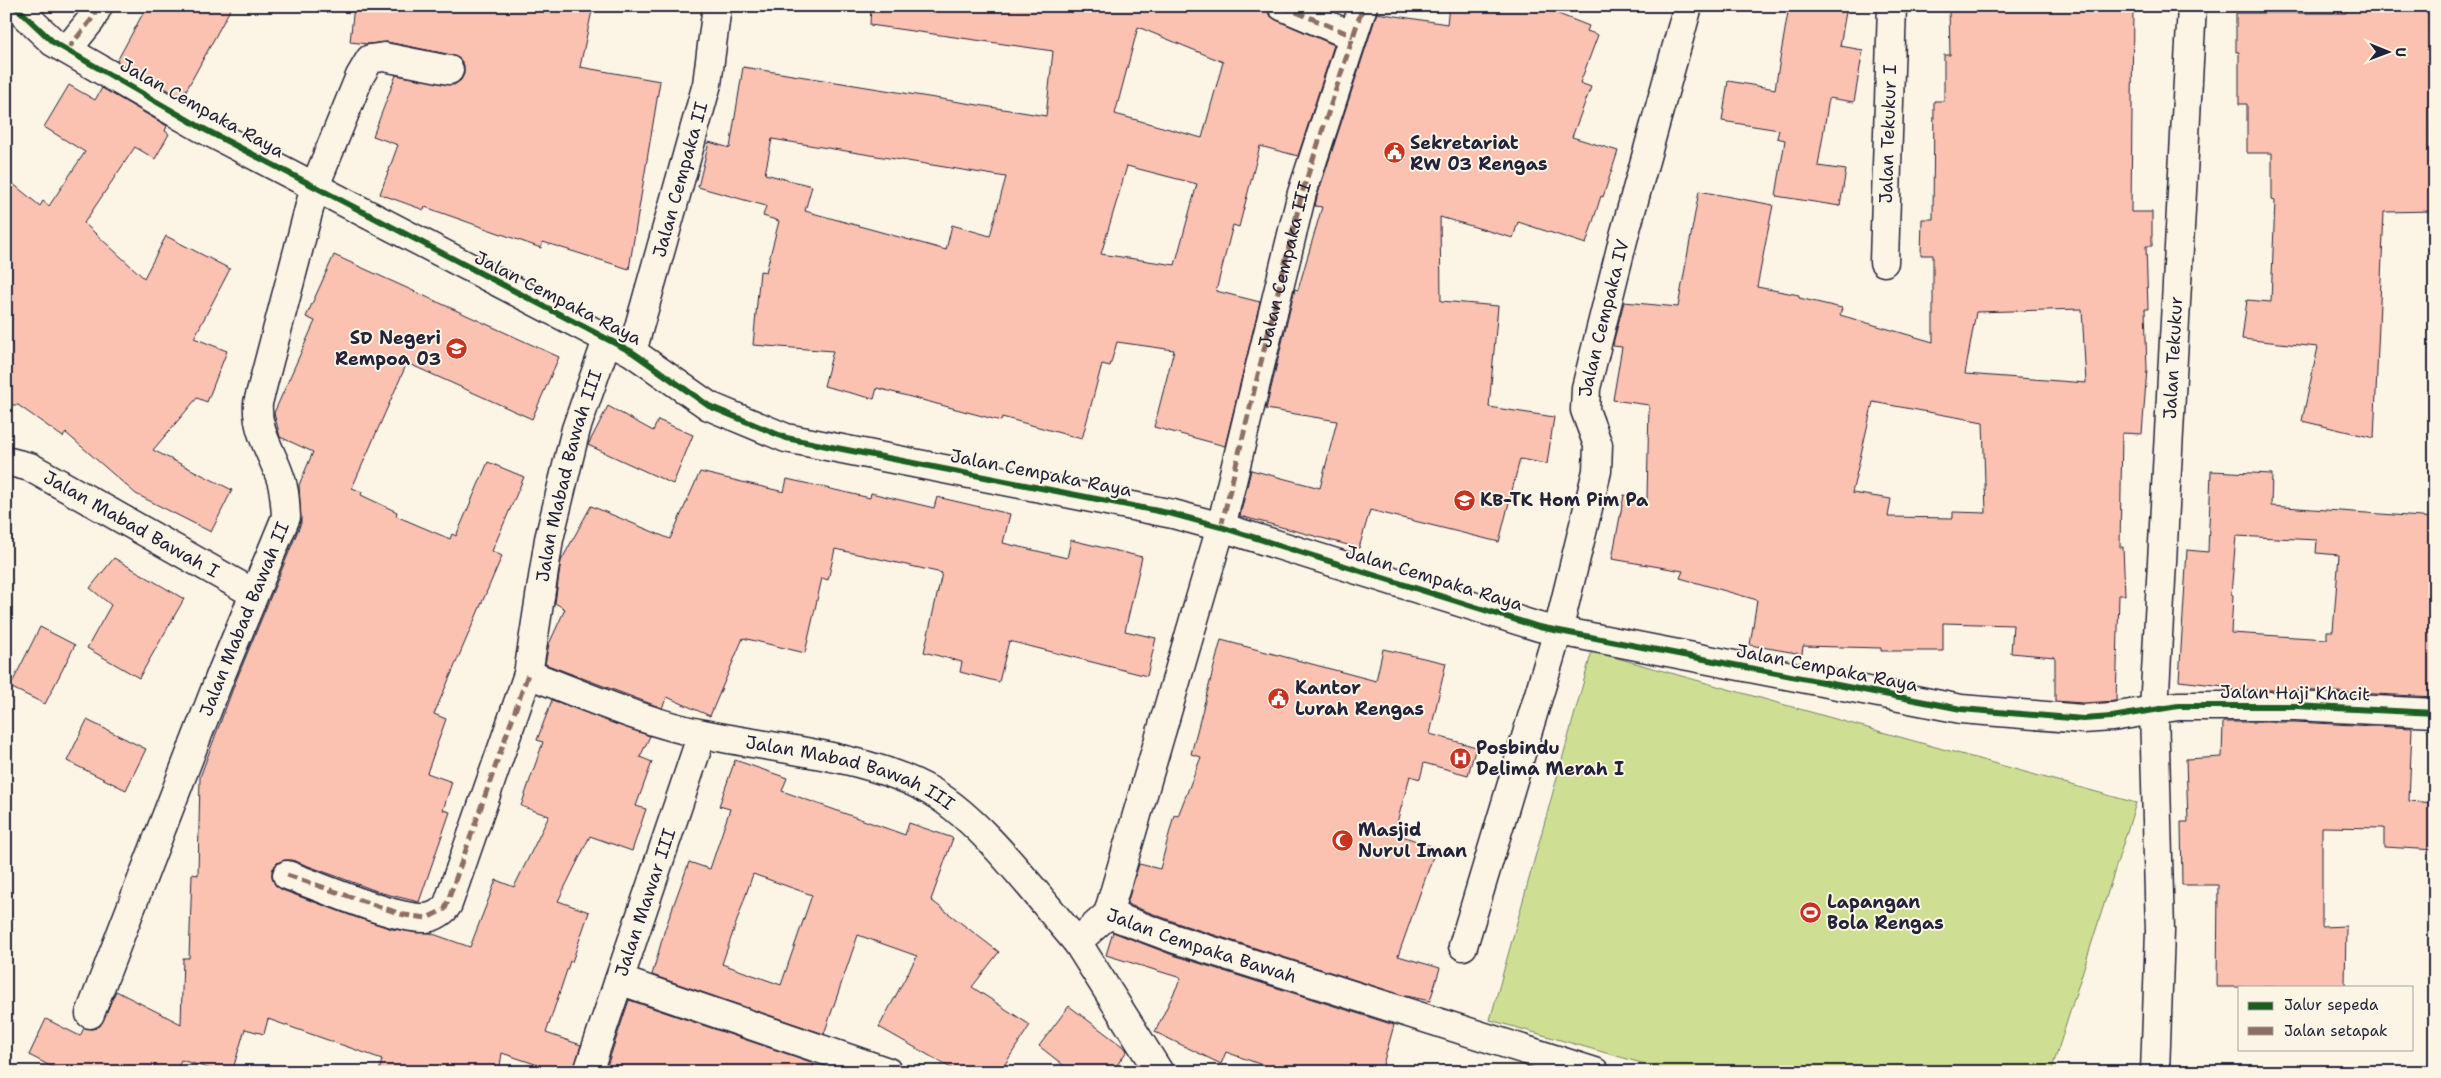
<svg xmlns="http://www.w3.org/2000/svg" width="2441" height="1078" viewBox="0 0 2441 1078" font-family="'Shantell Sans',sans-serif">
<rect width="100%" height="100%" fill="#fcf5e5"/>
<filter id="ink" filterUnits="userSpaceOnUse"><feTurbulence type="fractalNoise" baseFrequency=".02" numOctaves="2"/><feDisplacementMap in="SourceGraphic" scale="10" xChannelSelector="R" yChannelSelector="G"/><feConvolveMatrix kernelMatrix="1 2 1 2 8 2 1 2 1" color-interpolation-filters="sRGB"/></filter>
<g filter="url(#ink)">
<!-- green -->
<path fill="#cede93" stroke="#788067" d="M1592,651L2136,803L2051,1072H1673L1490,1020Z"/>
<!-- building -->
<g fill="#fbc2b2" stroke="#22223b" fill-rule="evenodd">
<path d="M147,6H232L182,98L117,61Z"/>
<path d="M354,6H593L580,67L660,81L629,269L543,242L541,248L425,207L424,210L380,194L398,145L373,136L396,75L454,85L461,80L464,74V65L460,59L452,55L387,42L368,44L350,42Z"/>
<path d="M871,6H1267L1269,15L1276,20L1334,45L1298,156L1260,146L1239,227L1233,225L1216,291L1260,302L1225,446L1154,427L1174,350L1117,342L1110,366L1102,364L1082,439L1002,417L1001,421L877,388L874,399L824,386L833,351L753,345L760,271L766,272L779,221L763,216L766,206L698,187L709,142L730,148L743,67L1046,116L1053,51L870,25ZM1138,27L1223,62L1202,138L1115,114ZM772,139L1006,177L990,236L952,225L946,250L805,211L812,186L765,174ZM1127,166L1197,184L1175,265L1101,254Z"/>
<path d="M1449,6H1538L1589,26L1587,31L1598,35L1580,83L1591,87L1572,137L1618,151L1603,197L1601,196L1586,244L1518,222L1513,238L1440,217L1441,301L1498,306L1489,407L1554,417L1547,464L1520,459L1499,542L1370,510L1359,548L1240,516L1251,470L1320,488L1337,421L1266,409L1295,289L1298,290L1322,207L1315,206L1317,197L1377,13L1447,24Z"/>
<path d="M1789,6H1847L1840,46L1863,50L1854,102L1829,98L1818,166L1846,170L1840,206L1776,196L1785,140L1777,138L1779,130L1722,121L1728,81L1775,89Z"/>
<path d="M1949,6H2133L2131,212H2152V246H2146L2148,309H2145L2147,369L2142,434L2122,433L2120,547H2123L2125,595H2119L2116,701L2083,703L2055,701V657L2011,653L2013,625L1943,623V651H1881V648L1803,646L1802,654L1750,645L1757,600L1680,578L1683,571L1612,559L1624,495L1647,499L1649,405L1613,400L1622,347L1613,346L1614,340L1624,302L1678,307L1699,191L1773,205L1757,287L1799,295V298L1842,308L1840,315L1933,342V255H1921L1922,219H1933L1934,101H1944V55H1950ZM2082,309L2086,383L1965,374L1976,312ZM1873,402L1983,422L1986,513L1953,512V518L1888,517L1891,499L1852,493Z"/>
<path d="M2346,6H2428L2430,175L2435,176V211L2384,212L2374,438L2302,421L2318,347L2242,339L2247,300L2271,302L2275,201L2272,200V153H2247V104H2239V52H2236V13H2346Z"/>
<path d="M69,85L95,100L102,88L167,126L165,131L169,134L155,159L135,147L84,223L144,278L166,236L230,269L194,338L227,351L207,402L197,398L153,450L232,490L211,532L136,494L66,433L63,437L18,405H6V178L40,206L43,201L49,206L85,152L44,127Z"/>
<path d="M334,255L559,357L532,419L407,363L352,488L362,492L361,495L397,512L396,516L450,539L452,534L456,536L488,462L524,477L492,551L502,556L434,714L446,719L427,773L452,782L443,810L450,812L419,902L382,893L292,860H284L277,863L272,870V878L275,885L282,890L352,916L392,929L430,933L470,947L496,880L514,887L549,816L521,806L543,742L537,740L552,700L650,736L640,757L652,762L636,806L646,809L632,851L590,836L558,901L589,912L572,962L570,961L546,1033L581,1045L573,1072H559L502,1053L499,1072H379L382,1059L268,1019L264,1034L245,1029L232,1072H221L181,1060L176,1072H62L29,1055L46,1019L80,1036L84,1028L92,1029L100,1026L116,991L181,1024L183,958H189L192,874L198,875L200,777L235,683L301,523L299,485L313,452L280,437L274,413L315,321L306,317Z"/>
<path d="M608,406L653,431L658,420L693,435L673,484L588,445Z"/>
<path d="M2211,471L2272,474L2271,506L2435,518V697L2296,690H2224V686L2179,681L2187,550L2208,552ZM2236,536L2317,540L2316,553L2339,555L2333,631H2327V639L2231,633L2233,595L2231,594Z"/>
<path d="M700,472L784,492L787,479L870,498L871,493L934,508L937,497L1010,514L1003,543L1067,558L1071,540L1142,557L1125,631L1156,638L1147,676L1009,641L999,682L960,672L962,662L924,652L942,573L835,549L828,580L822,578L805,653L743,638L710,716L667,697L662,708L545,664L549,644L565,609L555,603L561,561L591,506L670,539Z"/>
<path d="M114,558L184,599L139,678L87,648L111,605L90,588Z"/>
<path d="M40,627L75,645L45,704L10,687Z"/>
<path d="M1221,640L1376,681L1383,649L1446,663L1430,734L1476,747L1468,775L1424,763L1420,779L1410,776L1394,833L1436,848L1398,956L1440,968L1430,1001L1402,995L1180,924L1127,904L1139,864L1160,869L1174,815L1178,816L1201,757L1191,754Z"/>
<path d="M87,720L146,749L126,790L67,761Z"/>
<path d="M2223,722H2295L2412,728L2409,801L2435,803V850L2384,847V828L2322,827V927L2346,926L2345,987H2217L2218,885H2182L2181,822H2188L2186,759L2222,757Z"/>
<path d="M735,760L787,778L782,791L905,835L909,823L953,838L931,900L999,952L972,987L1030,1025L1000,1072H958L879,1027L917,956L858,935L824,1034L652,975L665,929L689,862L710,869L730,809L719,806ZM753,874L812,895L781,985L722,964Z"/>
<path d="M1113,932L1170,954L1394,1025L1381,1072H1282L1226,1052L1221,1064L1155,1032L1181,978L1106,955Z"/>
<path d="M629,1000L814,1063L811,1072H605Z"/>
<path d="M1069,1006L1126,1049L1127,1051L1112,1072H1072L1039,1046Z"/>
</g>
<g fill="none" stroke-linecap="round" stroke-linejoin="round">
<defs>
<g id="street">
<path d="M15,6L53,42L202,128L632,352L709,406L786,438L1173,514L1221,527L1539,627L1961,709L2083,719L2112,717L2178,706H2295L2435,713"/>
<path d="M1282,6L1353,36"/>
<path d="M67,50L91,20L98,6"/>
<path id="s1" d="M1884,262L1892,6"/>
<path id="s2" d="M632,352L707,84L717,6"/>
<path id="s3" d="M6,461L30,467L253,593"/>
<path id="s4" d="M528,674C586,696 643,722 703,734C774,749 859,754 923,787C978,814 1036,895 1077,942L1108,914"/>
<path id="s5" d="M287,875C319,886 395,920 426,918C435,917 444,911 448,904L528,674L549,539L576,429L607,340"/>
<path d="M1108,914L1221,527L1302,193L1363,6"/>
<path id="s6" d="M1108,914L1175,939L1595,1072"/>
<path d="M1077,942L1159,1072"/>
<path id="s7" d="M1463,946L1558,631L1597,471L1598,445L1585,410L1586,388L1624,236L1688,6"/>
<path d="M619,980L888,1072"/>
<path id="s8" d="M90,1014L220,677L286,517C285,502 285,488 279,474C270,449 256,430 258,403L315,186L360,76L370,59L384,57L449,70"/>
<path id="s9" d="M588,1072L702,734"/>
<path id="s10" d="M2155,1072L2160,931L2154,710L2192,6"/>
</g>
</defs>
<!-- street casing -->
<use href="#street" stroke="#22223b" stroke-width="31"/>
<!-- street -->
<use href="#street" stroke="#fcf5e5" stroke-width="28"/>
<!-- quiet -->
<g stroke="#8d6e63" stroke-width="5" stroke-dasharray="10 5" stroke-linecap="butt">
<path d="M1282,6L1353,36"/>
<path d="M67,50L91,20L98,6"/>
<path id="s11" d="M1221,527L1302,193L1363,6"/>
<path d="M287,875L404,915L427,918L445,909L528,674"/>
</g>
<defs>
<path id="cycleway" d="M15,6L53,42L202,128L632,352L709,406L786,438L1173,514L1221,527L1539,627L1961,709L2083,719L2112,717L2178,706H2295L2435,713"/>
</defs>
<!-- cycleway casing -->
<use href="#cycleway" stroke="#fcf5e5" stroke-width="9"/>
<!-- cycleway -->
<use href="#cycleway" stroke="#1b5e20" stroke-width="6"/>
</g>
</g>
<!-- icons -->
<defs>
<symbol id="civic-disc" viewBox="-11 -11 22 22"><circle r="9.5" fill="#c8321e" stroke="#fcf5e5"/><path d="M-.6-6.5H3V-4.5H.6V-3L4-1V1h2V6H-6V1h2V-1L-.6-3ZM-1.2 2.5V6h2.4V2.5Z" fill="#fff"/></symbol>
<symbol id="school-disc" viewBox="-11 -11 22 22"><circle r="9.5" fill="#c8321e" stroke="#fcf5e5"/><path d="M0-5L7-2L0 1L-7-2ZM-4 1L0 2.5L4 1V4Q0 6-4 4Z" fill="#fff"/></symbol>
<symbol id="hospital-disc" viewBox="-11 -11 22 22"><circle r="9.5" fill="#c8321e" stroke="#fcf5e5"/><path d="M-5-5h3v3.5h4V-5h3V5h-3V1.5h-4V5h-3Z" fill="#fff"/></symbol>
<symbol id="mosque-disc" viewBox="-11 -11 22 22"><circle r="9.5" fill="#c8321e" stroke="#fcf5e5"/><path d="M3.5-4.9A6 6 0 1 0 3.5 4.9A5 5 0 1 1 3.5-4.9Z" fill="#fff"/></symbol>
<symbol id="stadium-disc" viewBox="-11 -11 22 22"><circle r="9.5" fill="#c8321e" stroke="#fcf5e5"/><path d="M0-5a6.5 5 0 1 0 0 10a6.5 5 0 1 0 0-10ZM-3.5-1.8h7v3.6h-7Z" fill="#fff"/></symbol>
</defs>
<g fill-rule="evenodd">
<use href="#civic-disc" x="1382" y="140" width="25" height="25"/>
<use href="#school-disc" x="444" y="336" width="25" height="25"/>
<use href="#school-disc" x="1452" y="488" width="25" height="25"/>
<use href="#civic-disc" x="1266" y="686" width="25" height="25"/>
<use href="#hospital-disc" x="1448" y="746" width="25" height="25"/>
<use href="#mosque-disc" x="1330" y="828" width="25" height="25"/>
<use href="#stadium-disc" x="1798" y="900" width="25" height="25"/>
</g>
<g text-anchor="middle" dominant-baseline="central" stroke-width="4" stroke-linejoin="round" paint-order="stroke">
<!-- street labels -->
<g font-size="18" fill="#22223b" stroke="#fcf5e5">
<text transform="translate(202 108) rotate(29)">Jalan Cempaka Raya</text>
<text stroke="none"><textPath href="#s1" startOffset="128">Jalan Tekukur I</textPath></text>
<text stroke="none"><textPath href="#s2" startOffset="179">Jalan Cempaka II</textPath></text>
<text stroke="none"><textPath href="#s11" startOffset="270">Jalan Cempaka III</textPath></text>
<text transform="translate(558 298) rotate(27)">Jalan Cempaka Raya</text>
<text stroke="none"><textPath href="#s7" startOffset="651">Jalan Cempaka IV</textPath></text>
<text stroke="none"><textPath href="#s10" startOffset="715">Jalan Tekukur</textPath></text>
<text transform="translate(1041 473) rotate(11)">Jalan Cempaka Raya</text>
<text stroke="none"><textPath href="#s5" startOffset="619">Jalan Mabad Bawah III</textPath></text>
<text stroke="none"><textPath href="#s3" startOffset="141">Jalan Mabad Bawah I</textPath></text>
<text transform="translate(1434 578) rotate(17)">Jalan Cempaka Raya</text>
<text stroke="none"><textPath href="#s8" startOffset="424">Jalan Mabad Bawah II</textPath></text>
<text transform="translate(1827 668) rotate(11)">Jalan Cempaka Raya</text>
<text transform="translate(2295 693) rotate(1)">Jalan Haji Khacit</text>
<text stroke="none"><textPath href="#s4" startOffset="338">Jalan Mabad Bawah III</textPath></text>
<text stroke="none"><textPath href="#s9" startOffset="179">Jalan Mawar III</textPath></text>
<text stroke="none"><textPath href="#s6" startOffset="99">Jalan Cempaka Bawah</textPath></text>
</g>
<!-- poi labels -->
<g font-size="18" font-weight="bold" fill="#22223b" stroke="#fcf5e5" text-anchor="start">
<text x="1410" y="143">Sekretariat<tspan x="1410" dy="21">RW 03 Rengas</tspan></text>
<text x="441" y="338" text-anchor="end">SD Negeri<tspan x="441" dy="21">Rempoa 03</tspan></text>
<text x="1480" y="500">KB-TK Hom Pim Pa</text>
<text x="1295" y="688">Kantor<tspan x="1295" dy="21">Lurah Rengas</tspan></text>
<text x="1476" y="748">Posbindu<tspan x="1476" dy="21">Delima Merah I</tspan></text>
<text x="1358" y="830">Masjid<tspan x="1358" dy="21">Nurul Iman</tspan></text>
<text x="1827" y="902">Lapangan<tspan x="1827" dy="21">Bola Rengas</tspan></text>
</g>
</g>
<!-- margin -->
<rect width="2441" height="1078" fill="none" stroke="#fcf5e5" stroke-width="25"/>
<rect x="12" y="12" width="2416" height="1053" fill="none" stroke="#22223b" stroke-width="2" filter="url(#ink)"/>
<!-- legend -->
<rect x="2238" y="986" width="175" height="65" fill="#fcf5e5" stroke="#a5a1a1"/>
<rect x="2248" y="1002" width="25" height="8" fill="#1b5e20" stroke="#a5a1a1"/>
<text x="2284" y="1010" font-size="15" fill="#22223b">Jalur sepeda</text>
<rect x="2248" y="1027" width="25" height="8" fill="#8d6e63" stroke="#a5a1a1"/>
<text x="2284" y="1036" font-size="15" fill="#22223b">Jalan setapak</text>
<!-- north arrow -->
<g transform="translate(2388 52) rotate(91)" stroke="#fcf5e5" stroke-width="4" paint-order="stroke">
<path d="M0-4L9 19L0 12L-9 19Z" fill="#22223b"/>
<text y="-8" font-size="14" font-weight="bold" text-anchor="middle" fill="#22223b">U</text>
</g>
</svg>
